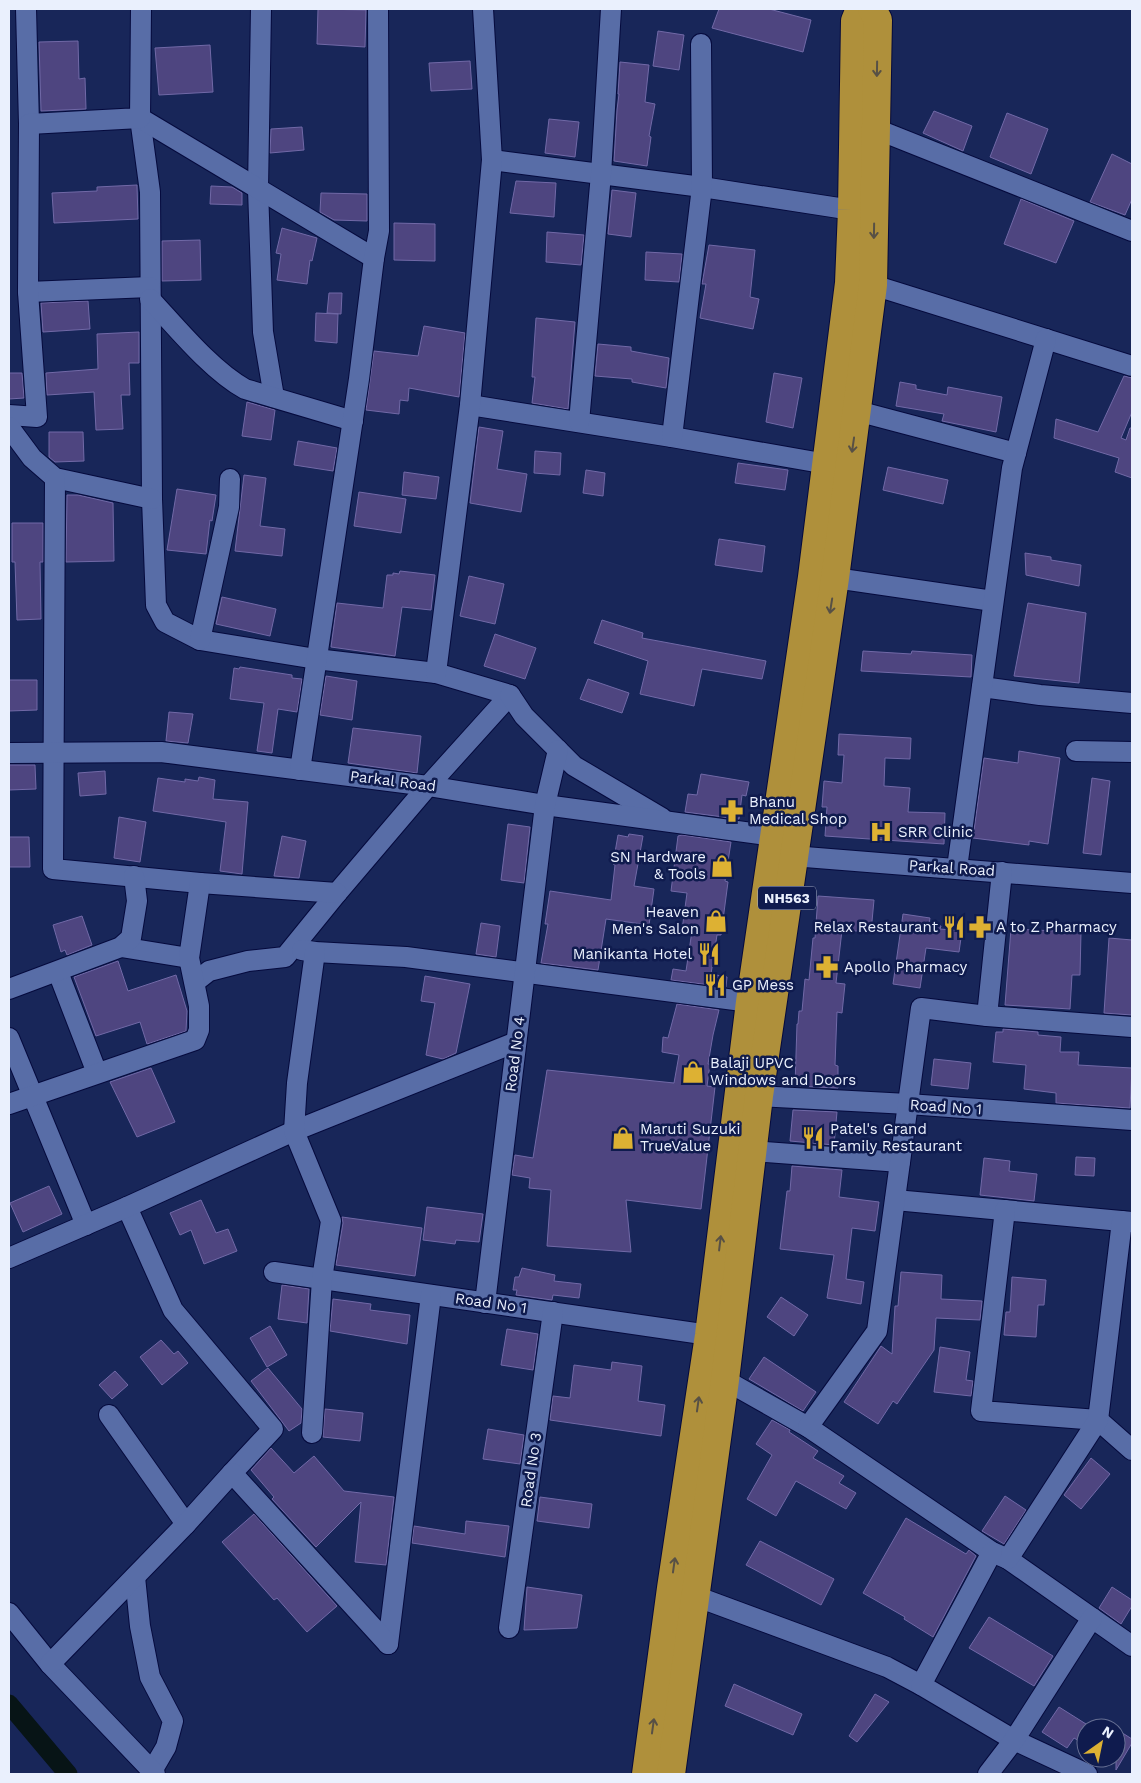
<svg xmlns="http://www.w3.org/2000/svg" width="1141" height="1783" viewBox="0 0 1141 1783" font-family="'Work Sans',sans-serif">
<rect width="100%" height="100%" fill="#182659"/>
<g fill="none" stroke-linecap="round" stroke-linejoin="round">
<!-- canal -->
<path stroke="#071416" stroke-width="19" d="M9,1704L68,1774"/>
</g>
<!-- building -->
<g fill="#4e4580" stroke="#7169a7">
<path d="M318,9L366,10L365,47L317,44Z"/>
<path d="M719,9H769L811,20L803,52L712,28Z"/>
<path d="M658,31L684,35L679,70L653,66Z"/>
<path d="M78,41L79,79L85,78L86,109L41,111L39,42Z"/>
<path d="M210,45L213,92L159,95L155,48Z"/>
<path d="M470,61L472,89L431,91L429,63Z"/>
<path d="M620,62L649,65L645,102L655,104L649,136L651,137L647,166L614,161L617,110L619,94H618Z"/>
<path d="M934,111L972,126L963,151L923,133Z"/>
<path d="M1007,113L1048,129L1031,174L990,157Z"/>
<path d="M549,119L579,122L575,157L545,153Z"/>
<path d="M302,127L304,150L270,153L271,129Z"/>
<path d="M1112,154L1132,164V199L1125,215L1090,202Z"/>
<path d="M516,181L556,183L554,217L510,213Z"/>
<path d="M137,185L138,219L54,223L52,193L97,191V187Z"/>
<path d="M211,186L232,187L242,193V205L210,204Z"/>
<path d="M612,190L636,193L631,237L608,234Z"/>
<path d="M321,193L367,194V221L334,220L320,212Z"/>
<path d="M1021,199L1074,221L1056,263L1004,244Z"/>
<path d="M394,223L435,224V261L394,260Z"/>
<path d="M282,228L317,238L312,261L310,260L307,284L277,280L281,254L276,253Z"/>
<path d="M547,232L584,235L581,265L546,262Z"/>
<path d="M200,240L201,280L162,281V241Z"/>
<path d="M709,245L755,250L750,297L759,299L753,329L700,318L706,284H702Z"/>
<path d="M646,252L682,254L679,282L645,280Z"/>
<path d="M329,293H342L341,314L327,313Z"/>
<path d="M88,301L90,329L43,332L41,303Z"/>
<path d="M316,313L338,314L337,343L315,341Z"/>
<path d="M536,318L575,322L568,409L532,403L535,377H532Z"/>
<path d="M424,326L465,333L459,397L409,388L408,401L400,400L399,414L366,410L374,351L418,356Z"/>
<path d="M139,332V363H129L130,395H121L123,429L96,430L94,392L47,395L46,373L98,369L97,334Z"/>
<path d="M598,344L631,347V351L669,358L666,388L632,382V379L595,376Z"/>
<path d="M9,373H22L24,398L9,399Z"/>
<path d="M774,373L802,378L793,428L766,422Z"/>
<path d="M1124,376L1132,378V412L1121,438L1126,440L1130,428H1132V478L1115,472L1119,458L1054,438L1056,419L1098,432Z"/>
<path d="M900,382L916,385V389L947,395L948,387L1002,397L996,432L942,421L944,414L896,406Z"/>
<path d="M247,402L275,410L271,440L242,436Z"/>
<path d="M479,427L503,431L497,469L527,474L521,512L470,503Z"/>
<path d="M49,432H83L84,461L55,462L49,457Z"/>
<path d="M298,441L337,448L333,471L294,465Z"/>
<path d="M535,451L561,453L560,475L534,473Z"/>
<path d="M738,463L788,470L785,490L735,483Z"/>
<path d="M888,467L948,480L943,504L883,490Z"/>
<path d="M586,470L605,473L603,496L583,493Z"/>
<path d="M404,472L439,477L436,499L402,495Z"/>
<path d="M244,475L266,478L260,526L285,529L282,556L235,551Z"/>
<path d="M177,489L216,495L212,521L210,520L206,554L167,550Z"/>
<path d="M359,492L406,499L401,533L354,526Z"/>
<path d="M67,495H78L113,503L114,561L66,562Z"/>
<path d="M12,523H43V562H40L41,619L17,620L15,562H12Z"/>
<path d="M719,539L765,546L762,572L715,565Z"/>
<path d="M1025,553L1051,557V560L1081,565L1079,586L1026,575Z"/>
<path d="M400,571L435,575L431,610L402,607L395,656L331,647L337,603L383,608L387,575H393V573L399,574Z"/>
<path d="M469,576L504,584L495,624L460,616Z"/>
<path d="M222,597L276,609L270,636L216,624Z"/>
<path d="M1028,603L1086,613L1079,683L1014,676Z"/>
<path d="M602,620L643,633L642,638L766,661L762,679L702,669L694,706L640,694L648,661L594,643Z"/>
<path d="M495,634L536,648L525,679L484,666Z"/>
<path d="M863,651L911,654L912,651L972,655L971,677L861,671Z"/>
<path d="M240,667L292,675V678L302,679L297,712L278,709L272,753L257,751L264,703L230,699L234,668L239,669Z"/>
<path d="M326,676L357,681L352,720L320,715Z"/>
<path d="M588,679L629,693L622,713L580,699Z"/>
<path d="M9,680H37V710L9,711Z"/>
<path d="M169,712L193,714L188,743L166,741Z"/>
<path d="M353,728L421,736L417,773L348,763Z"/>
<path d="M839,734L911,738L910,759L885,758L884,786L910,788L908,812L945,813L944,844L825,836L827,807H822L824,781L842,783L844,755H838Z"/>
<path d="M1019,751L1060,758L1048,844L1029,841V845L973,838L984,758L1018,763Z"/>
<path d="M9,765H35L36,789L9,790Z"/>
<path d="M105,771L106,794L80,796L78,773Z"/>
<path d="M701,774L749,782L746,796L742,795L739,819L685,812L688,794L697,795Z"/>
<path d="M199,777L215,780L213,799L248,802L242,874L220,871L226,822L153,811L158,778L185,782V779L198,781Z"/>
<path d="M1092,778L1110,781L1101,855L1083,853Z"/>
<path d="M119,817L146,822L140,862L114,858Z"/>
<path d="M508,824L530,827L524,883L501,880Z"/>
<path d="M629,834L643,836L634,886L654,889L649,925L606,919L598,970L541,963L548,924H545L550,891L611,900L615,865L613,864L618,835L628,837Z"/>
<path d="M682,835L731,842L725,881L728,882L721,935H717L711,974L727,977L726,987L671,980L673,969L686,971L692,931L682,930L687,893L671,891L678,836Z"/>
<path d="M282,836L306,841L299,878L274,876Z"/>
<path d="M9,837H29L30,867H9Z"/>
<path d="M818,896L874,900L871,932L842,930L836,983L845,984L842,1013L837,1012L835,1065L838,1066V1088L795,1086L797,1024H798L799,1011H802L805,979L809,980L813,938H815Z"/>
<path d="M903,914L930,918L929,924L941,926L940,929L962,931L959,952L926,948L920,988L893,984Z"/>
<path d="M82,916L92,945L67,955L65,950L61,952L53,925Z"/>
<path d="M481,923L500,926L496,957L476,954Z"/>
<path d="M1011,929L1081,932L1080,975H1072L1070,1009L1005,1005Z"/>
<path d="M1109,938L1132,940V1015L1104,1013Z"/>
<path d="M118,961L128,991L176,975L187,1011L186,1031L147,1044L140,1022L96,1036L74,977Z"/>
<path d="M425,976L470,984L456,1053L443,1059L426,1055L435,1003L421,1001Z"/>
<path d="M677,1004L719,1010L713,1035L708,1064H710L707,1086L715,1087L701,1209L626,1200L631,1252L547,1246L551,1190L529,1188L530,1178L512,1175L515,1155L533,1158L547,1070L674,1083L679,1055L662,1052L663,1037L668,1038Z"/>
<path d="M1003,1029L1038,1032V1035L1061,1037L1060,1052H1079L1078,1065L1132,1068L1130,1108L1056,1103V1093L1024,1089L1026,1065L993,1062L996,1032H1003Z"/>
<path d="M934,1059L971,1063L968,1089L931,1085Z"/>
<path d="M151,1068L175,1122L137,1137L110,1082Z"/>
<path d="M793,1110L837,1112L834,1145L790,1141Z"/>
<path d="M1076,1157L1095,1158L1094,1176L1075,1175Z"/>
<path d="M984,1158L1010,1161L1009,1171L1037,1174L1034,1201L980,1195Z"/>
<path d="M792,1166L842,1170L839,1197L879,1202L875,1231L852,1228L846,1279L864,1282L861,1304L827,1298L834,1255L780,1249L787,1191H790Z"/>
<path d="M49,1186L62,1214L23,1232L10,1203Z"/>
<path d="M201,1200L216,1233L228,1229L237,1251L204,1264L191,1230L180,1235L170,1213Z"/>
<path d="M427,1207L483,1214L479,1242L456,1240L455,1244L423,1240Z"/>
<path d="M342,1217L422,1228L415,1276L336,1265L343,1223Z"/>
<path d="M522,1268L555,1275L554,1281L581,1284L579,1298L553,1295L552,1300L516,1295L517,1290H513L515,1277H519Z"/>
<path d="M901,1272L942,1275L941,1299L982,1301L980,1320L936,1318L934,1350L897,1404L893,1401L878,1424L844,1402L881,1346L892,1354L895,1306H898Z"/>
<path d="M1012,1277L1046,1280L1044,1305H1038L1036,1337L1004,1335L1006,1312H1010Z"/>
<path d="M282,1285L309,1289L307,1323L278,1319Z"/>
<path d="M781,1297L808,1315L794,1336L767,1317Z"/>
<path d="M333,1299L371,1304L370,1310L410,1315L407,1344L330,1331Z"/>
<path d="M270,1326L287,1355L267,1367L250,1338Z"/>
<path d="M507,1329L538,1334L533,1370L501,1365Z"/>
<path d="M161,1340L174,1354L178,1351L188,1363L162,1385L140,1357Z"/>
<path d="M940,1347L970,1352L966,1380L973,1381L971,1396L934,1392Z"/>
<path d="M764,1357L816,1392L803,1411L749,1379Z"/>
<path d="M612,1362L642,1366L638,1401L665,1405L661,1436L550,1420L553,1396L570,1398L574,1365L611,1370Z"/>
<path d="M268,1368L302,1409L301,1423L289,1431L251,1381Z"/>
<path d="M115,1371L128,1385L112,1399L99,1385Z"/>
<path d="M325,1409L363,1413L360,1441L323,1437Z"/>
<path d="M772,1420L790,1430L789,1432L818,1451L813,1458L844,1476L839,1483L856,1493L846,1509L796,1481L776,1516L747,1499L772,1455L756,1444Z"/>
<path d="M488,1429L524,1435L520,1464L483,1459Z"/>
<path d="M271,1448L294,1473L314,1456L344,1491L394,1497L386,1565L355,1562L361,1502L316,1547L272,1499L274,1497L251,1470Z"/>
<path d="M1091,1458L1110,1474L1081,1509L1064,1495Z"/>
<path d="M1005,1496L1026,1510L1004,1544L982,1531Z"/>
<path d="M540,1497L592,1504L589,1528L537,1521Z"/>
<path d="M254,1514L337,1606L307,1632L277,1598L274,1600L222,1542Z"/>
<path d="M906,1518L966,1554L969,1550L976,1556L933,1637L904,1619L905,1617L863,1593Z"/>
<path d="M466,1521L509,1526L505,1557L412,1543L414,1526L465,1534Z"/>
<path d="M760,1541L834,1579L821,1605L746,1565Z"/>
<path d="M527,1587L582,1595L577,1628L524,1630Z"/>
<path d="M1112,1587L1132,1600V1606L1121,1624L1099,1608Z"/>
<path d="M989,1617L1053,1656L1034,1686L969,1648Z"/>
<path d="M734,1684L802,1714L793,1735L725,1706Z"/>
<path d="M875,1694L889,1702L857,1742L849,1736Z"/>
<path d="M1059,1707L1086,1724V1745L1074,1738L1067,1748L1042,1732Z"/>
<path d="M1116,1729L1132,1739V1743L1116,1770Z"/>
</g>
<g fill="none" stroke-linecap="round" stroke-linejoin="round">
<defs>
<g id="minor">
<path d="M26,9L29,124"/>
<path d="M261,9L258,189L263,332L274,397"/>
<path d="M140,118L150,192L152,499L156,605L165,622L200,640L316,659L436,673L510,695L428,786L337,893L285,957L248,961L209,971L195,982"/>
<path d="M140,118L374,258"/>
<path d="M876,129L1132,231"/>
<path d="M492,160L702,187L852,210"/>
<path d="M873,285L1132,366"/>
<path d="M28,292L150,287"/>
<path d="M150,299C177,328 211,370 245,389L353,421"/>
<path d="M470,405L672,437L827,464"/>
<path d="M857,411L1016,453"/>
<path d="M9,415L37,417L28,292L29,124L140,118L141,9"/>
<path d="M579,422L601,174L611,9"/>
<path d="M9,427L32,458L55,478L152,499"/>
<path d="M672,437L702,187L701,44"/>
<path d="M55,478L53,869L200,883L337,893"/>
<path d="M835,578L993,601"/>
<path d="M200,640L229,507L230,479"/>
<path d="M436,673L470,405L492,160L483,9"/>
<path d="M982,687L1040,695L1132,703"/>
<path d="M510,695L524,716L574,766L662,818"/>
<path d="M1076,751L1132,752"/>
<path d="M9,753L161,752L428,786L545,805L774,836"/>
<path d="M300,770L359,379L374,258L379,231L378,9"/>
<path d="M780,855L1132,883"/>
<path d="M957,868L1012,468L1046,339"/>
<path d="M121,947L189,958"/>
<path d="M302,950L315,952L406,957L750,1002"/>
<path d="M58,972L97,1073"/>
<path d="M9,989L121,947L131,938L137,901L134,876"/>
<path d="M987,1016L1002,872"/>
<path d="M9,1038L86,1225"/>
<path d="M759,1096L908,1104L1132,1120"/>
<path d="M9,1104L195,1040L199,1030V1006L189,958L200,883"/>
<path d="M753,1151L900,1162"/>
<path d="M895,1200L1132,1222"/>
<path d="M127,1207L173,1310L273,1429L232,1473"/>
<path d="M1005,1210L981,1411L1098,1420L1132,1450"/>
<path d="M9,1258L127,1207L294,1131L516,1042"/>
<path d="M274,1272L709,1335"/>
<path d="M485,1303L545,805L558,750"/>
<path d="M725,1380L808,1427L992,1552L1008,1559L1132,1646"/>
<path d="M109,1415L186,1524"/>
<path d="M808,1427L877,1331L921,1008L987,1016L1132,1027"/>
<path d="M312,1433L322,1279L331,1221L294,1131L297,1083L315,952"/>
<path d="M1008,1559L1098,1420L1122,1221"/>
<path d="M135,1577L140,1626L150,1677L173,1721L166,1747L152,1771"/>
<path d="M695,1596L887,1667L921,1685L1014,1740L1087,1774"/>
<path d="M9,1613L50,1664L155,1774"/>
<path d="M509,1628L553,1312"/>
<path d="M388,1644L431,1295"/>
<path d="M50,1664L186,1524L232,1473L388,1644"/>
<path d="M921,1685L992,1552"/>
<path d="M988,1774L1014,1740L1092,1618"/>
</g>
<g id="highway">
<path d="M646,1774L671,1588L709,1335L750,1002L812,577L849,283L852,210L855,21L860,9"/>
<path d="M671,1774L725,1380L759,1096L835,578L873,285L878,20L872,9"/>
</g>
</defs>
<!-- minor casing -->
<use href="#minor" stroke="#050a3d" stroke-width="22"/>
<!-- highway casing -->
<use href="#highway" stroke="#050a3d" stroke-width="30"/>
<!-- minor -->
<use href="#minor" stroke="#586da7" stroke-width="20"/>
<!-- highway -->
<use href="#highway" stroke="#af903b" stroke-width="28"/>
</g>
<!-- one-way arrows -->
<defs><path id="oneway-shaft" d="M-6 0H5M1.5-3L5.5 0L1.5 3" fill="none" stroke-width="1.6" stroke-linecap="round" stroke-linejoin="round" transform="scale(1.25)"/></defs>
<g stroke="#575045">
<use href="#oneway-shaft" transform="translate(877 69) rotate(91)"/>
<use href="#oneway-shaft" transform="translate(874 231) rotate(91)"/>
<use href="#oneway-shaft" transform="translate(853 445) rotate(98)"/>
<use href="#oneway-shaft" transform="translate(831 606) rotate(99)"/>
<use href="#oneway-shaft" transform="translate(720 1243) rotate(-83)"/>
<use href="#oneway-shaft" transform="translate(698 1404) rotate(-82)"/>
<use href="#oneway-shaft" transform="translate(674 1565) rotate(-82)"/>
<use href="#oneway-shaft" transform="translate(653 1726) rotate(-82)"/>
</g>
<!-- icons -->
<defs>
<symbol id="pharmacy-bare" viewBox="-9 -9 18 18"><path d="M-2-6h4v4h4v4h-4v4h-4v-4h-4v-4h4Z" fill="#ddb133" stroke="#0f1b4e" stroke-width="2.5" paint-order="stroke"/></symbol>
<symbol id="hospital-bare" viewBox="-9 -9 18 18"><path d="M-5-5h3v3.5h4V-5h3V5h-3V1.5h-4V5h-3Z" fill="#ddb133" stroke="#0f1b4e" stroke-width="2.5" paint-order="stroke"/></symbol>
<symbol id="shop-bare" viewBox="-9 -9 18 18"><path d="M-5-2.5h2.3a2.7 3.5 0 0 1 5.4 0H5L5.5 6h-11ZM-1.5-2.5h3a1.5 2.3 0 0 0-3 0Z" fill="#ddb133" stroke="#0f1b4e" stroke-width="2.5" paint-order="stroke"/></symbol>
<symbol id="restaurant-bare" viewBox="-9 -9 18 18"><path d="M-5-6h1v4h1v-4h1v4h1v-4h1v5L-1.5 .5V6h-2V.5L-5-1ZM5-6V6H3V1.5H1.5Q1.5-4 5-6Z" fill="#ddb133" stroke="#0f1b4e" stroke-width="2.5" paint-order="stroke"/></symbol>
</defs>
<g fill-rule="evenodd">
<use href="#pharmacy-bare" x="716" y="795" width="32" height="32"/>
<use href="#hospital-bare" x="865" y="816" width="32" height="32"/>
<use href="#shop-bare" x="706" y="850" width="32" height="32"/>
<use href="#shop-bare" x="700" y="905" width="32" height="32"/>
<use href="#restaurant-bare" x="938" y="911" width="32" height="32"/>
<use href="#pharmacy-bare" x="964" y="911" width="32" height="32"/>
<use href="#restaurant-bare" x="693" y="938" width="32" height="32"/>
<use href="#pharmacy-bare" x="811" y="951" width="32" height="32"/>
<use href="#restaurant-bare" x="699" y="969" width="32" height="32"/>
<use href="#shop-bare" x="677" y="1056" width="32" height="32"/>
<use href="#shop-bare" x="607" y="1122" width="32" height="32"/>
<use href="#restaurant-bare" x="797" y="1122" width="32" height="32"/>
</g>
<g text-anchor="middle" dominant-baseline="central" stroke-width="5" stroke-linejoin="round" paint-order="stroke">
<!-- shield labels -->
<rect fill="#0f1b4e" stroke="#a8b0c8" stroke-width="1" x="758" y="886.5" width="58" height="23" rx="4"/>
<g font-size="14" font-weight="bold" fill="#eaf0fd">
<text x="787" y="898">NH563</text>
</g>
<!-- street labels -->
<g font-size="15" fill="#eaf0fd" stroke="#0f1b4e">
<text transform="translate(393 781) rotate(7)">Parkal Road</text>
<text transform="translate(952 868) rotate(4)">Parkal Road</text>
<text transform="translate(515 1054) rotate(-83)">Road No 4</text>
<text transform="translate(946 1107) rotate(4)">Road No 1</text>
<text transform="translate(491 1303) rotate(8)">Road No 1</text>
<text transform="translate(531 1470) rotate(-82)">Road No 3</text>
</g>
<!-- poi labels -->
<g font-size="15" fill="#eaf0fd" stroke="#0f1b4e" text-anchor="start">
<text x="749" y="802">Bhanu<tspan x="749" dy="17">Medical Shop</tspan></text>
<text x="898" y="832">SRR Clinic</text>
<text x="706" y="857" text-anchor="end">SN Hardware<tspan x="706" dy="17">&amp; Tools</tspan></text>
<text x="699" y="912" text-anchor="end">Heaven<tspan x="699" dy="17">Men's Salon</tspan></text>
<text x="938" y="927" text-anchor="end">Relax Restaurant</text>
<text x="996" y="927">A to Z Pharmacy</text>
<text x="692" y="954" text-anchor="end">Manikanta Hotel</text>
<text x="844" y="967">Apollo Pharmacy</text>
<text x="732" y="985">GP Mess</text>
<text x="710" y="1063">Balaji UPVC<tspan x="710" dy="17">Windows and Doors</tspan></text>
<text x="640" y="1129">Maruti Suzuki<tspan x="640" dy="17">TrueValue</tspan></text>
<text x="830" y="1129">Patel's Grand<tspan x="830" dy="17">Family Restaurant</tspan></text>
</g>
</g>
<!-- border -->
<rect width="1141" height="1783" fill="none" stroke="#eaf0fd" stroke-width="20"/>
<!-- north arrow -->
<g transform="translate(1101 1743) rotate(33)"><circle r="24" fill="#0f1b4e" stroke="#677094"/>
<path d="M0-4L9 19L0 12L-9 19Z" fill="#ddb133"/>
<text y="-8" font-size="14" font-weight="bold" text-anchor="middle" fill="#eaf0fd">N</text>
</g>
</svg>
